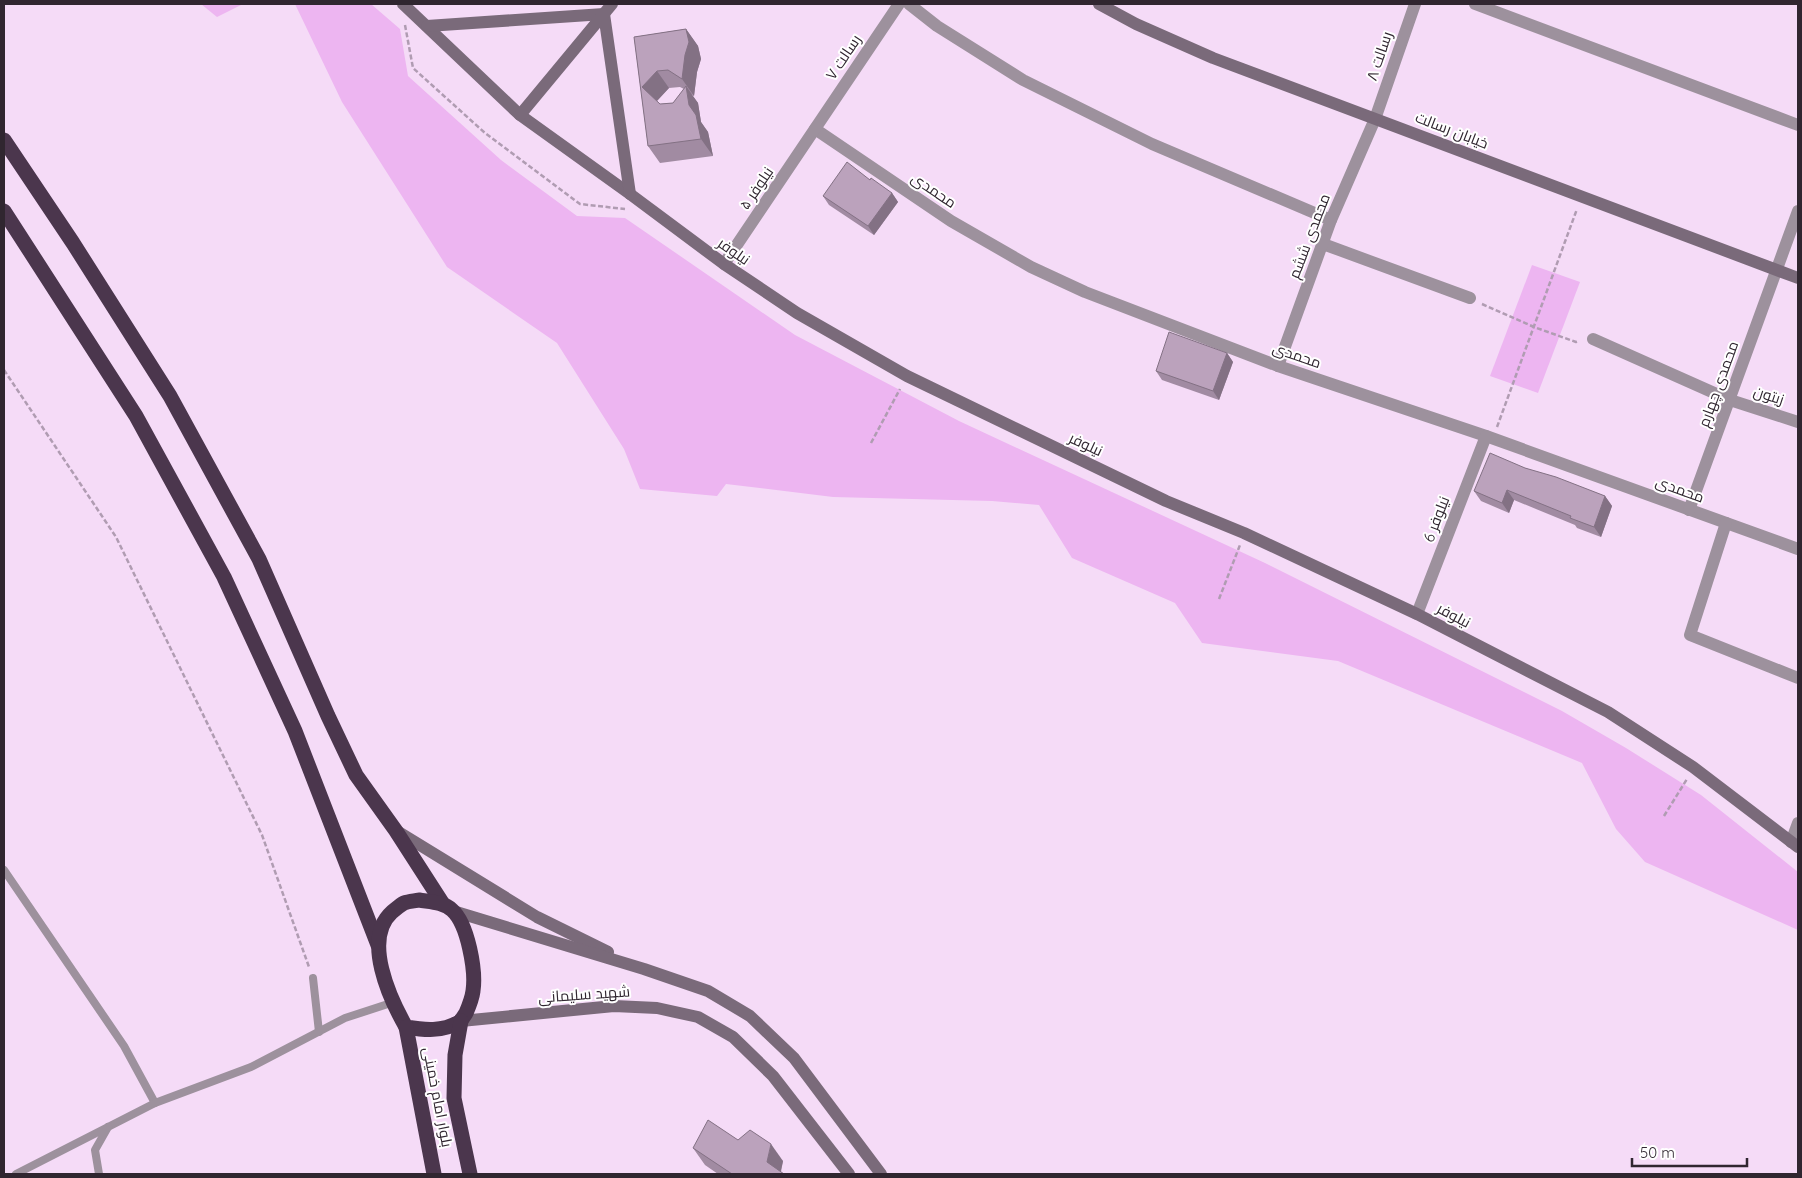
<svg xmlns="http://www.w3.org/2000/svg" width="1802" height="1178" viewBox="0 0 1802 1178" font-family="Quicksand,Cairo,sans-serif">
<rect width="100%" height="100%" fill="#f5dbf7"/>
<!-- green -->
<g fill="#edb5f1">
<path d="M201,4H243L217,17Z"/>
<path d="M295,4H371L400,29L408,76L501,160L577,216L625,218L795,335L959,421L1265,563L1562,711L1626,748L1701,795L1798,872V930L1645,862L1616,829L1582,763L1338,661L1202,643L1175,603L1072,558L1039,505L992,501L833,497L726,484L717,496L640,489L624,449L557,343L447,267L342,102Z"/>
<path d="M1532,265L1580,282L1538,393L1490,376Z"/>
</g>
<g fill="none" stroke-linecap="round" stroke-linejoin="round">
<!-- path -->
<g stroke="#b09cb2" stroke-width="2.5" stroke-dasharray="5 2.5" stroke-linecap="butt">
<path d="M405,25L413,68L485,133L580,204L625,209"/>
<path d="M1482,304L1534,327L1576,342L1579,341"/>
<path d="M4,370L116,537L262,835L309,967"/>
<path d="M1497,427L1577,209"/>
<path d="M871,443L900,389"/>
<path d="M1219,599L1240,545"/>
<path d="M1664,816L1687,779"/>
</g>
<!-- lane -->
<g stroke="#9d919d" stroke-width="8">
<path d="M4,870L124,1046L155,1103"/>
<path d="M313,978L319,1032"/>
<path d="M16,1174L155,1103L251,1067L345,1018L394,1002"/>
<path d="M99,1174L95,1150L108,1127"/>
</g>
<!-- street -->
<g stroke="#9d919d" stroke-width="12">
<path d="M909,4L937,26L1023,80L1152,144L1331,220"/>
<path d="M1475,4L1798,125"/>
<path d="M815,129L951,221L1031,267L1085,292L1278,366L1486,436L1798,549"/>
<path d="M1323,244L1470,298"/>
<path d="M724,264L899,4"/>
<path d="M1593,339L1730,400L1798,422"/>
<path d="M1278,366L1331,220L1375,119L1415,4"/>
<path d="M1689,510L1798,211"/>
<path d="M1726,523L1690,635L1798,678"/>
<path d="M1417,614L1486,436"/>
<path d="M1791,842L1798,823"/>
</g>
<!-- secondary -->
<g stroke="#7a6a7a" stroke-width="12">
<path d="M403,4L520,115L630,194L724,264L797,313L907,376L1166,501L1244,533L1417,614L1608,712L1693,767L1798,847"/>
<path d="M1099,4L1136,24L1213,58L1798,278"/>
<path d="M427,26L604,14L630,194"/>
<path d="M520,115L612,4"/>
<path d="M397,831L537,917L608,952"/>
<path d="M453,911L644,969L708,991L750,1016L794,1058L881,1174"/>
<path d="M461,1021L614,1006L657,1008L698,1017L733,1037L773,1076L849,1174"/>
</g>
<!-- highway -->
<g stroke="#4b364d" stroke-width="15">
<path d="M4,140L73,243L170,396L259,559L328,716L356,775L396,831L443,904"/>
<path d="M4,211L136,416L224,577L295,731L378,945"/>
<path d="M419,900C431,902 443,902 452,910C468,924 476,971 473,991C472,999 469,1006 466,1013C464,1016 462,1020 459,1022C443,1032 424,1030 406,1027C390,999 362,939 392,912C396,909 400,905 404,903C409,901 415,901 419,900Z"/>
<path d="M461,1021L455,1055L454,1098L470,1174"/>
<path d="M406,1027L434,1174"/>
</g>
</g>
<!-- wall -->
<g fill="#a18ba2" fill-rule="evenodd">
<path d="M686,29L698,46L701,59L697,72L694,96L691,94L698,103L701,122L708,132L713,156L660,163L648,146L634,37ZM680,87L684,89L673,103L660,104L657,101L669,88Z"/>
<path d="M870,180L892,193L898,202L874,235L829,205L823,196Z"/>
<path d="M1227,353L1233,362L1219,400L1162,380L1156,371Z"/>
<path d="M1525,468L1605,496L1612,506L1601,537L1577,528L1575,525L1514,500L1509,513L1481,501L1474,491Z"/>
<path d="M738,1140L783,1161L781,1172L784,1174H718L705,1165L693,1148Z"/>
</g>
<!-- shaded-wall -->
<g fill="#837184">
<path d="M686,29L698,46L701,59L697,72L694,96L682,79Z"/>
<path d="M657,71L669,88L654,104L642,87Z"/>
<path d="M686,86L698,103L701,122L708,132L713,156L701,139L689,105Z"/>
<path d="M892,193L898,202L874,235L868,226Z"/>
<path d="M1227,353L1233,362L1219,400L1213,391Z"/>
<path d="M1507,490L1514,500L1509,513L1502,503Z"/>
<path d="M1605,496L1612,506L1601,537L1594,527Z"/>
<path d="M771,1144L783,1161L780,1174L767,1162Z"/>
</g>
<!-- building -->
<g fill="#bba2bc" stroke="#837184">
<path d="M686,29L689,42L685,55L682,79L668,70L657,71L642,87L660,104L673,103L686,86L689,105L696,115L701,139L648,146L634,37Z"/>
<path d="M847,162L870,180L871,178L892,193L868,226L823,196Z"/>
<path d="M1169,332L1227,353L1213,391L1156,371Z"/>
<path d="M1490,453L1525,468L1556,477L1605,496L1594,527L1570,518L1571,516L1507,490L1502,503L1474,491Z"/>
<path d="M708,1120L738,1140L750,1130L771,1144L767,1162L784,1174H732L693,1148Z"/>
</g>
<g text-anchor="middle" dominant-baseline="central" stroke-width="4" stroke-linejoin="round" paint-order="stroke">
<!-- street labels -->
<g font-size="15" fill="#302630" stroke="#fff">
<text transform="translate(1379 56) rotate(-71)">۸ رسالت</text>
<text transform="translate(843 57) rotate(-56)">رسالت ۷</text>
<text transform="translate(1452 130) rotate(21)">خیابان رسالت</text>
<text transform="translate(756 188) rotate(-56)">نیلوفر ۵</text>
<text transform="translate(934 190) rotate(34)">محمدی</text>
<text transform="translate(1309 236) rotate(-69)">محمدی ششم</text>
<text transform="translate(734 251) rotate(35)">نیلوفر</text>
<text transform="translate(1297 355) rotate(19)">محمدی</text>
<text transform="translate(1718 384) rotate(-70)">محمدی چهارم</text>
<text transform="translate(1769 395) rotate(18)">زیتون</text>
<text transform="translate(1086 444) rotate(25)">نیلوفر</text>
<text transform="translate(1680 489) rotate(20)">محمدی</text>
<text transform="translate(1436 519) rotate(-69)">نیلوفر 6</text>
<text transform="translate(1454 615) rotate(28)">نیلوفر</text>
<text transform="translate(584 994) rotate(-4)">شهید سلیمانی</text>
<text transform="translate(438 1097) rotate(79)">بلوار امام خمینی</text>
</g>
</g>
<!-- border -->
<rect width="1802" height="1178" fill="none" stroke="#302630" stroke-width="10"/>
<!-- scale -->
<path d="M1632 1158v8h115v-8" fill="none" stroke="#302630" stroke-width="2.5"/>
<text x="1640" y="1158" font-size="15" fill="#302630" stroke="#ffffff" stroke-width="4" paint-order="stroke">50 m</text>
</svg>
